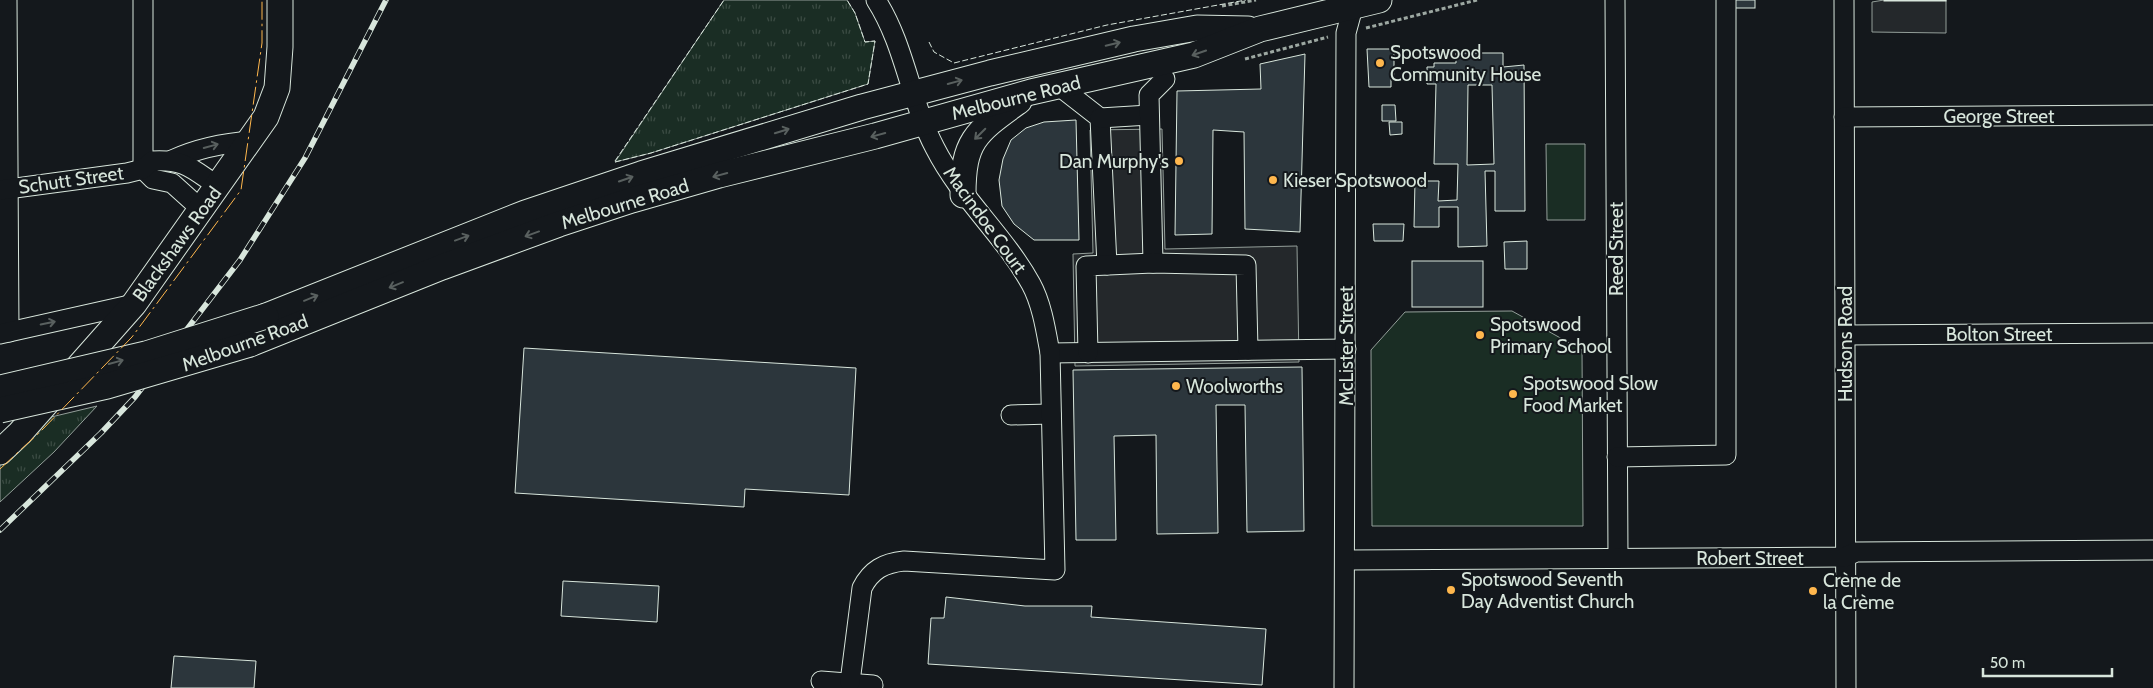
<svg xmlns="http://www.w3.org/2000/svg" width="2153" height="688" viewBox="0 0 2153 688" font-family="Cabin,sans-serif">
<defs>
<pattern id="grass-tufts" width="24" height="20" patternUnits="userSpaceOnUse" patternTransform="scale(1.25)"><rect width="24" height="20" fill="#1a2d24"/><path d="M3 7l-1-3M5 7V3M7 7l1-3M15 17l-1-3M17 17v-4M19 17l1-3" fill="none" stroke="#3b4b43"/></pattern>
</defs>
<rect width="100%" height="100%" fill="#14181c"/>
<!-- grass -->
<g fill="url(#grass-tufts)" stroke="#939e99">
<path d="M724,0H847L855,13L865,42L875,41L868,84L651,153L615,162Z"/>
<path d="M97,406L54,452L0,502V463L47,418Z"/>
</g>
<!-- park -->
<g fill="#1a2d24" stroke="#939e99">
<path d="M1546,144H1585V220H1547Z"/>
<path d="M1512,311L1582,350L1583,526H1372L1371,350L1405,312Z"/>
</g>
<!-- parking -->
<g fill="#24282b" stroke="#939e99">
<path d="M1884,0H1946V33L1872,32V2Z"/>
<path d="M1162,129L1165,249L1297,246L1299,362L1075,366L1073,254L1093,253L1090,130Z"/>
</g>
<!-- building -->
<g fill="#2c363c" stroke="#d8e6dc" fill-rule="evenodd">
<rect x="1732" y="0" width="23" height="8"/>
<rect x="1884" y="0" width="62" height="1"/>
<path d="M1367,49H1394V78H1391V87H1369Z"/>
<path d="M1456,53H1503V67L1524,65L1525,211H1495V171H1485L1487,246L1458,247V207H1439V227H1414L1415,181H1439L1438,201L1457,200L1458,164H1434L1436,84H1427V67H1434V63H1456ZM1468,85H1492L1494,164L1467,165Z"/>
<path d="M1305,54L1300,232L1245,229L1244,132L1213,130L1212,234L1175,235L1177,91L1261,89L1260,64Z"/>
<path d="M1382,105H1395L1396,121H1382Z"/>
<path d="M1076,120L1079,240H1034L1014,224L1002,206L999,180L1003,159L1011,140L1026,128L1044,122Z"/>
<path d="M1389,122H1402V134L1390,135Z"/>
<path d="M1373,224H1404L1403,241H1374Z"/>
<path d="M1527,241V269H1505L1504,242Z"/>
<rect x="1412" y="261" width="71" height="46"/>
<path d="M524,348L856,368L849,495L745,489L744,507L515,493Z"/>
<path d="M1302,367L1304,531L1247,532L1245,405H1216L1218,533L1157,534L1156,435L1114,436L1116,540H1076L1073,370Z"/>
<path d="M563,581L659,586L657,622L561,616Z"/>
<path d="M946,597L1025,606H1092L1091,617L1266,629L1262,685L928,664L931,618H944Z"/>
<path d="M174,656L256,661L254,688H171Z"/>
</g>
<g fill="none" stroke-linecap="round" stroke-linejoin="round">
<defs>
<g id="minor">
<path d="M7,0L9,332"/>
<path d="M1615,0L1618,558"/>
<path d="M1844,0L1846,688"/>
<path d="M1059,86L1100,118L1107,265"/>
<path d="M1844,117L2153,115"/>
<path d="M1100,118L1149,115"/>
<path d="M172,160C198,148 223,143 252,141"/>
<path d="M143,169V0"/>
<path d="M143,169L153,179L172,183L202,210"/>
<path d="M0,190L127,173L143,169L152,161C186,159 192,169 219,187"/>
<path d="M1153,263L1149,95L1165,79"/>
<path d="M0,334L134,304"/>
<path d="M1846,335L2153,333"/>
<path d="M1050,353L1346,349"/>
<path d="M1088,353L1086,266L1153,263L1246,265L1248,350"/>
<path d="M1011,415L1051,414"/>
<path d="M1617,457L1726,455V0"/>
<path d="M1346,560L1845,557L1856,552L2153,550"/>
<path d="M821,681L873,685"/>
<path d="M850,682L862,588C871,570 884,563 904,561L1055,570L1050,353C1046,331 1042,304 1031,284C1004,235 961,199 935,148C910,101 905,45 876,0"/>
<path d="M1344,688L1346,33L1355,0"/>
</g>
<g id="major">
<path d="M963,195C963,140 976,132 1019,101"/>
<path d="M266,316L525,213L641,174L862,107L990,73L1134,39L1197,28L1248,29"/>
<path d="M250,344L442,267L559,224L632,200L719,175L875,136L1031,92L1194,55L1260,29L1379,0"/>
<path d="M0,452L20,433L134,304L266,117L277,88L280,47V0"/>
</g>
</defs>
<!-- minor casing -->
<use href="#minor" stroke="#d8e6dc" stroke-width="21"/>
<!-- major casing -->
<use href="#major" stroke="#d8e6dc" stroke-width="27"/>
<!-- path -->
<g stroke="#9da8a2" stroke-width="3" stroke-dasharray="4 2.5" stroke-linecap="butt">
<path d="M1222,6L1256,0"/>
<path d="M1366,28L1477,0"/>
<path d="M1245,59L1328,37"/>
</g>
<!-- minor -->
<use href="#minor" stroke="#14181c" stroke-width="19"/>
<!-- major -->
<use href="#major" stroke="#14181c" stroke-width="25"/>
<defs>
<path id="rail" d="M0,530L101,433L135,397L240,260L305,158L386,0"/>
</defs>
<!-- rail casing -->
<use href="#rail" stroke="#d8e6dc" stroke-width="5.5"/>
<!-- rail -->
<use href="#rail" stroke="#14181c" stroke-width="4" stroke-dasharray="11" stroke-linecap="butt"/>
<defs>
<g id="major-bridge">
<path d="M0,388L146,354L266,316"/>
<path d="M0,410L107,386L250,344"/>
</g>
</defs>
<!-- major-bridge casing -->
<use href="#major-bridge" stroke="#d8e6dc" stroke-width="27" stroke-linecap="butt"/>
<!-- major-bridge -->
<use href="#major-bridge" stroke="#14181c" stroke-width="25"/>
<!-- fence -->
<g stroke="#d8e6dc" stroke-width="1" stroke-dasharray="6 2.5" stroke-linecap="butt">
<path d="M929,42L934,52L954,63L1107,25L1246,0"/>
<path d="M615,161L724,0"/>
<path d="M615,162L651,153L868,84L875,41L865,42L855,13L847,0"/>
</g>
<!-- power -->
<path stroke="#ffb74d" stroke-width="1" stroke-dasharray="18 4 2.5 4" stroke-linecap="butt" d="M0,469L42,430L132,337L241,190L262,43V0"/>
</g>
<!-- one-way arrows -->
<defs><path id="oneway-shaft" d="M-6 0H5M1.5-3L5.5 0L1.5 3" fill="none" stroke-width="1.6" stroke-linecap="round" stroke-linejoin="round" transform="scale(1.25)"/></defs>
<g stroke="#59605f">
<use href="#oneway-shaft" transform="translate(1113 44) rotate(-13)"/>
<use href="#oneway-shaft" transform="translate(1199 53) rotate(161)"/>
<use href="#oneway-shaft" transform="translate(955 82) rotate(-15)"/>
<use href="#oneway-shaft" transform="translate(782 131) rotate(-17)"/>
<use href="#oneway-shaft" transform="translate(980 134) rotate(135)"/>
<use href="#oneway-shaft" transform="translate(878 135) rotate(165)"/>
<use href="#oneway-shaft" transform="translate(211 146) rotate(-15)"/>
<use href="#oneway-shaft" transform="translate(720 175) rotate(165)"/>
<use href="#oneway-shaft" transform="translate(626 179) rotate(-19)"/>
<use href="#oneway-shaft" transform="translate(532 234) rotate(160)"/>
<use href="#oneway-shaft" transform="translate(462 238) rotate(-20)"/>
<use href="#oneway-shaft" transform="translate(396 285) rotate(158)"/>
<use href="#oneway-shaft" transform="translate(311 298) rotate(-22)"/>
<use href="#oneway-shaft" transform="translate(48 323) rotate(-12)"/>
<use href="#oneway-shaft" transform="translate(116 362) rotate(-15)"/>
</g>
<!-- markers -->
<g fill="#ffb74d" stroke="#14181c" stroke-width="2">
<circle cx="1380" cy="63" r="5"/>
<circle cx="1179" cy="161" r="5"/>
<circle cx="1273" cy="180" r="5"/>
<circle cx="1480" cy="335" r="5"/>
<circle cx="1176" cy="386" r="5"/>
<circle cx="1513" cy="394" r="5"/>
<circle cx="1451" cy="590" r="5"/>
<circle cx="1813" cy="591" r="5"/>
</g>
<g text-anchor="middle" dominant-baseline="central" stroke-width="4" stroke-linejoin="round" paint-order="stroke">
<!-- poi labels -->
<g font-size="19" fill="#d8e6dc" stroke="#14181c" text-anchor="start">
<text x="1390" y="52">Spotswood<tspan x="1390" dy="22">Community House</tspan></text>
<text x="1169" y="161" text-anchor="end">Dan Murphy's</text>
<text x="1283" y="180">Kieser Spotswood</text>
<text x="1490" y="324">Spotswood<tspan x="1490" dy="22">Primary School</tspan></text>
<text x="1523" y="383">Spotswood Slow<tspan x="1523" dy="22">Food Market</tspan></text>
<text x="1186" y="386">Woolworths</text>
<text x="1461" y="579">Spotswood Seventh<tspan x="1461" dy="22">Day Adventist Church</tspan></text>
<text x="1823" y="580">Crème de<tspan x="1823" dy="22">la Crème</tspan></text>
</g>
<!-- street labels -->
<g font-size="19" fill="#d8e6dc" stroke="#14181c">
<text transform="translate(1016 98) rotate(-14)">Melbourne Road</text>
<text x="1999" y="116">George Street</text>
<text transform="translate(71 180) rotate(-8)">Schutt Street</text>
<text transform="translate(625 204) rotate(-17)">Melbourne Road</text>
<text transform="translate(985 220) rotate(54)">Macindoe Court</text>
<text transform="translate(177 244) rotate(-54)">Blackshaws Road</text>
<text transform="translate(1616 249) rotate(-90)">Reed Street</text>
<text x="1999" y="334">Bolton Street</text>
<text transform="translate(245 343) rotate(-20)">Melbourne Road</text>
<text transform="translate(1845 344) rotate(-90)">Hudsons Road</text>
<text transform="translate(1346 346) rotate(-90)">McLister Street</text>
<text x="1750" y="558">Robert Street</text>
</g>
</g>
<!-- scale -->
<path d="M1983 668v8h129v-8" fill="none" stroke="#d8e6dc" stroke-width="2.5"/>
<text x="1990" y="668" font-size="15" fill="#d8e6dc" stroke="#14181c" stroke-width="4" paint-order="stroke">50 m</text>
</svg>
